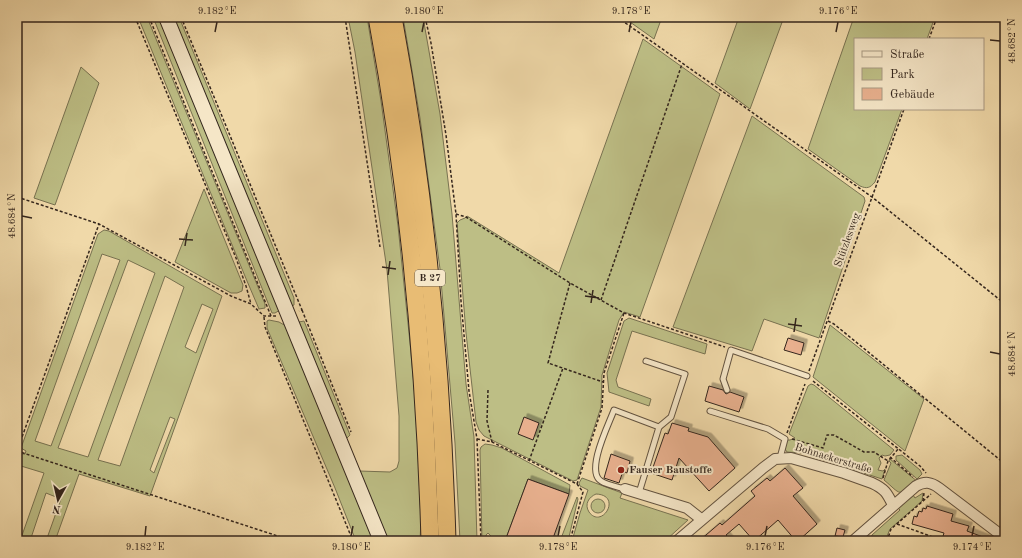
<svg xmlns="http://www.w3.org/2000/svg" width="1022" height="558" viewBox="0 0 1022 558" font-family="'Old Standard TT',serif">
<defs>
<filter id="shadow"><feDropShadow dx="3.5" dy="-3.5" stdDeviation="0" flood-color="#0004"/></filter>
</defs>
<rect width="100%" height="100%" fill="#f0d9a9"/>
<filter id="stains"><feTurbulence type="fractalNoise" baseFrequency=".005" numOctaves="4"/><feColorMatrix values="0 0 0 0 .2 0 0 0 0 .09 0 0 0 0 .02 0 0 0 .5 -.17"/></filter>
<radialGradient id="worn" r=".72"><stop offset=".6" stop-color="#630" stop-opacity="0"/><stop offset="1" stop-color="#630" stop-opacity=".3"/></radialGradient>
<!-- green -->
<g fill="#bdbe85" stroke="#787251" fill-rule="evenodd">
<path d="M138,17H147L265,304V308L259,309L247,281Z"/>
<path d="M153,17H160L280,310L275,313H272Z"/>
<path d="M172,17H179L294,298V305L292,306Z"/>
<path d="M348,17H367L381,101L398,226L410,343L416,408L421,520L420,541H387L359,471L390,472L397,468L399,461V416L387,270L355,52Z"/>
<path d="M403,17H423L440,114L452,214L466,384L474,437L477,541H460L455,443L440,269L420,118Z"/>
<path d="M623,17H662L654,39Z"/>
<path d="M739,17H784L750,109L715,83Z"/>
<path d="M854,17H935L927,39H855V109H902L875,182C870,188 867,189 860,186L808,149Z"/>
<path d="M643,39L720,94L640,317L624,312L619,320L602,375L601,407L577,480L573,481L484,436L479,430L476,422L466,333L457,223L460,220L465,218L467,216L559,273Z"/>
<path d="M81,67L99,83L55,205L34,198Z"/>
<path d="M752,116L864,197L865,201L819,338L764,319L752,351L673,327Z"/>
<path d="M204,189L243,285L242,291L237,293H231L175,262Z"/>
<path d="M104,230L109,231L222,296L150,496L79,474L55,541H46L61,499L46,493L30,541H20L44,473L21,466L17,476V456L20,454H25L26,451L21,448L98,234ZM102,254L120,260L51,446L35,441ZM128,260L155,273L88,457L58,448ZM165,276L184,287L120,466L98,460ZM202,304L213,309L196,353L185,347ZM170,417L175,419L154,473L150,470Z"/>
<path d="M629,318L707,344L705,354L632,331L616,380L618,387L651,399L649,406L609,392L607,373L624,321Z"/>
<path d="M269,320L279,322L286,326L374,541H356L335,488L267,328V321Z"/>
<path d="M304,321L350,435L346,439L299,326V322Z"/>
<path d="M830,325L924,399L905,451L813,377Z"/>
<path d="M811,384L814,385L894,450L890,455L885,456L882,455L879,458L881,463L878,470L883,471L885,469L882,479L802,453L787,452L785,449L787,440H790L795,438L789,434L808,386Z"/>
<path d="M485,444L492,445L502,448L570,485L569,494L528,479L505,541L500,540L499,538L492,537L488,533L486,535L487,541H482L480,450L481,447Z"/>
<path d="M902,455L920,470L922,474L917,479L896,460V456Z"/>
<path d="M890,459L918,482C897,497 902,495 884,480L891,463L889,461Z"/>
<path d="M582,478L622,493L620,498L688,520L665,541H572L580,513L588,490L580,486L579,483ZM596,494C623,495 602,530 589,512C584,504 589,497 596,494Z"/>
<path d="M923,493L922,501L890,529L885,541H870L872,535L900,510L898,508L913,495L915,498Z"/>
<path d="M577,497L578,499L568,541H560Z"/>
<circle cx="598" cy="506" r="7"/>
</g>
<!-- building -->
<g fill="#e8b08e" stroke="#34261d" filter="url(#shadow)">
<path d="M788,338L804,343L801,355L784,350Z"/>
<path d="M709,386L723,390L726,394L730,392L744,397L739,412L705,401Z"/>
<path d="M524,417L539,423L533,440L518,434Z"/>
<path d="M672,423L689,428L688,431L708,437L735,468L709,491L679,458L672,480L651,473L665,433L668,434Z"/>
<path d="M611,454L630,461L627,473L623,471L619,483L604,478Z"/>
<path d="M785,468L803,488L793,496L817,524L798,541H796L778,520L754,541L739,524L726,535L731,541H699L720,523L722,525L755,496L751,491L767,478L770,481Z"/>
<path d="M528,479L569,494L552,541H505Z"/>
<path d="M927,506L953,514L951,521L969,526L967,531L991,540V541H954L955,540L943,536L944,533L912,524L914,516L917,517L919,511L922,512L923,508L926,509Z"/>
<path d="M837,528L845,530L843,537L835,536Z"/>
</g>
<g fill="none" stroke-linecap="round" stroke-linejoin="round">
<defs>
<g id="service">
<path d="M646,361L685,374L671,417L659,427"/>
<path d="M727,390L723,379L731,350L807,376"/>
<path d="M710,411L768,429L785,439L780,458"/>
<path d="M625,489C618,487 607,485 601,481C585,471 609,424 614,410L659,427L639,493"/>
</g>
<g id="minor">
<path d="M625,489L687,508L701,519"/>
<path d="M677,541L763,468L775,459L791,458L844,473L872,483C885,489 887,493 893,505"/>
<path d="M853,541L916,486C925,481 931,482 939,488L1005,538"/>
</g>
<path id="secondary" d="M166,17L381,541"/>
<g id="trunk">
<path d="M377,17C409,190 425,365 430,541"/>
<path d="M393,17C425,190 442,365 447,541"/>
</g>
</defs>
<!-- service casing -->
<use href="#service" stroke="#635340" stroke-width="7"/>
<!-- minor casing -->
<use href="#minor" stroke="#635340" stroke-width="12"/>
<!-- secondary casing -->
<use href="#secondary" stroke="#34261d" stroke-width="16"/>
<!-- trunk casing -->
<use href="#trunk" stroke="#34261d" stroke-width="19"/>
<!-- path -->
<g stroke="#34261d" stroke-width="1.5" stroke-dasharray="3 2" stroke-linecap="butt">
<path d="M135,17L236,258L246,286L251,304"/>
<path d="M149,17L271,316"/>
<path d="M181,17L302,310L299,311"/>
<path d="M345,17L380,247"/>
<path d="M425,17L431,43L446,135L456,214L461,301L469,391L477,439L481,541"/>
<path d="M617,17L872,197L1005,304"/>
<path d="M929,39L937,17"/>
<path d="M17,197L99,224L231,296L251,304L264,316H276"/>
<path d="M456,214L466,217L570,283L624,313L725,347"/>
<path d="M570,283L548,363L603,382"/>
<path d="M601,300L682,64"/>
<path d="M302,310L351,432"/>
<path d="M264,317L265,327L353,541"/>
<path d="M828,321L834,324L1005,464"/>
<path d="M809,371L904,109"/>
<path d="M813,381L920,466L926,473"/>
<path d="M488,390L487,421L492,442"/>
<path d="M787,433L805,384"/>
<path d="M477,439L492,442L577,484L583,492L570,541"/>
<path d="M792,439L823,448L827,435H834L864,452H874L888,461"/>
<path d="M17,451L293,541"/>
<path d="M17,451L99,224"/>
<path d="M890,457L913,477"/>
<path d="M529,461L563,368"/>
<path d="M883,478L888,461L899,448"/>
<path d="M577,484L602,408L604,373L624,313"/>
<path d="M923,501L924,493"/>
<path d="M897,524L944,541"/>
<path d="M887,541L891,529L931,494"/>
</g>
<!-- service -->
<use href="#service" stroke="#f5e6c7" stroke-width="5"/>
<!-- minor -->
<use href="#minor" stroke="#f5e6c7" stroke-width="10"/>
<!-- secondary -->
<use href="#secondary" stroke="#f5e6c7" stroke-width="14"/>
<!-- trunk -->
<use href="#trunk" stroke="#e8bc74" stroke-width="17"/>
</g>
<!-- ticks -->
<path fill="none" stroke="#34261d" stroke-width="1.5" d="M215,32L217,22M422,32L424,22M629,32L631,22M836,32L838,22M990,40L1000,41M22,216L32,218M179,239L193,240M185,246L187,233M382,267L396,269M388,275L390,261M585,296L599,298M591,303L593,290M788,324L802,326M794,332L796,318M990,352L1000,354M145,536L146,526M351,536L353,526M558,536L560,526M765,536L767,526M972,536L974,526"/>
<!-- markers -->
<circle fill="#8f2418" stroke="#f5e6c7" stroke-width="1.5" cx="621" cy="470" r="4"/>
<g text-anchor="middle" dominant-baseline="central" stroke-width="4" stroke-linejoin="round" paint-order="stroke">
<!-- shield labels -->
<rect fill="#f5e6c7" stroke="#6e6050" stroke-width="1" x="415" y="270" width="30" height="16" rx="3"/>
<g font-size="10" font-weight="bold" fill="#34261d">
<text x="430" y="278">B 27</text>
</g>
<!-- street labels -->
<g font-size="11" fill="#34261d" stroke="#f5e6c7">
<text transform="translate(848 240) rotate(-70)">Stützlesweg</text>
<text transform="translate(833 459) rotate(17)">Bohnackerstraße</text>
</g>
<!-- poi labels -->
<g font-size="11" font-weight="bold" fill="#34261d" stroke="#f5e6c7" text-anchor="start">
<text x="629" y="470">Fauser Baustoffe</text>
</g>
</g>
<!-- margin -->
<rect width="1022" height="558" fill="none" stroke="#f0d9a9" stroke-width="44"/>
<!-- legend -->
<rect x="854" y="38" width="130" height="72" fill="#f5e6c7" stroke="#a89983"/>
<rect x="862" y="51" width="20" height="6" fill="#f5e6c7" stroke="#a89983"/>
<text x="890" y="58" font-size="12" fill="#34261d">Straße</text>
<rect x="862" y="68" width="20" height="12" fill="#bdbe85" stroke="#a89983"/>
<text x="890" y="78" font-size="12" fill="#34261d">Park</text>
<rect x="862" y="88" width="20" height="12" fill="#e8b08e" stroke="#a89983"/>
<text x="890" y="98" font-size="12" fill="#34261d">Gebäude</text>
<!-- north arrow -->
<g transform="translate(58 500) rotate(188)" stroke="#f5e6c7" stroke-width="3" paint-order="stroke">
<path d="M0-3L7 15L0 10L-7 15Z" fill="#34261d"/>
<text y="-6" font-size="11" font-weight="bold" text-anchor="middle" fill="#34261d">N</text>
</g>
<rect x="22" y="22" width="978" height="514" fill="none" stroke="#34261d" stroke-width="1.5"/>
<g font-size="10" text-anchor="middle" fill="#34261d">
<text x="217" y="14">9.182°E</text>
<text x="424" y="14">9.180°E</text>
<text x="631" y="14">9.178°E</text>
<text x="838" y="14">9.176°E</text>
<text transform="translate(1011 41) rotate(-90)" y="4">48.682°N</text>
<text transform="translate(11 216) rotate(-90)" y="4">48.684°N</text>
<text transform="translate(1011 354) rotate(-90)" y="4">48.684°N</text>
<text x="145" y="550">9.182°E</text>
<text x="351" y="550">9.180°E</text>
<text x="558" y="550">9.178°E</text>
<text x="765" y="550">9.176°E</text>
<text x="972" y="550">9.174°E</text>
</g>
<rect width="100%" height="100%" filter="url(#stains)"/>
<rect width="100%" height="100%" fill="url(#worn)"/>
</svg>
